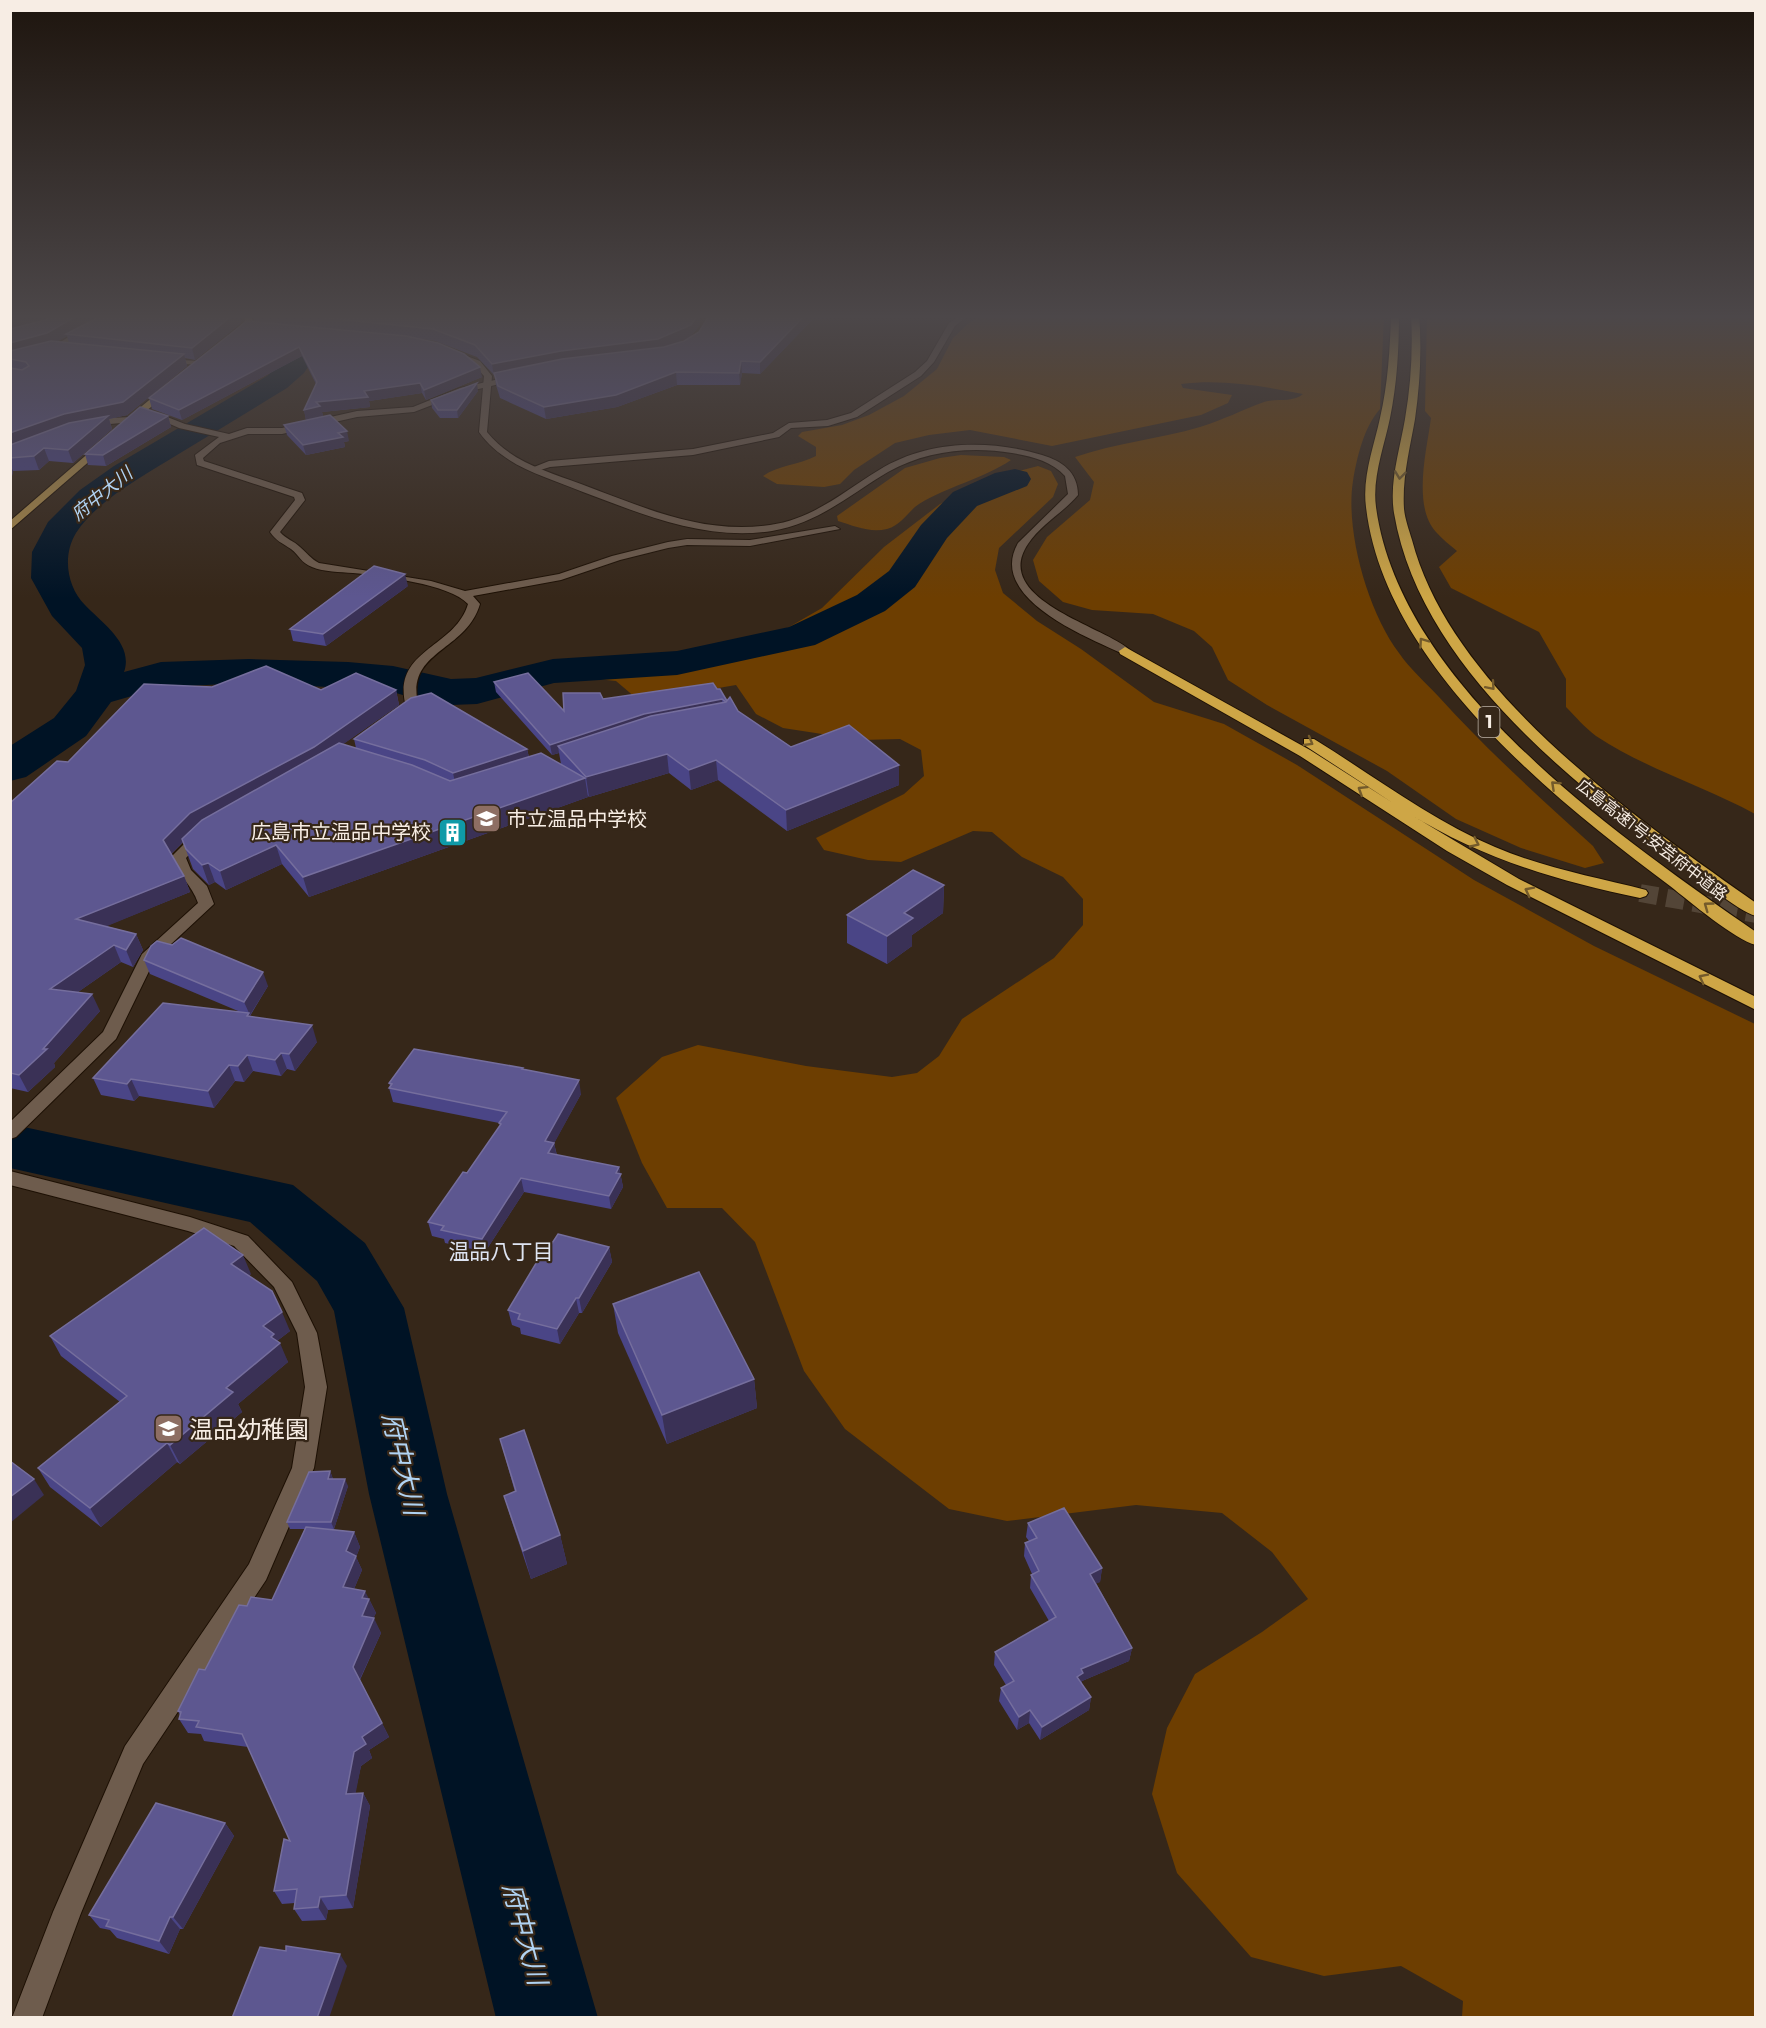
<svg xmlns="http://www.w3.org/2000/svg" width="1766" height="2028" viewBox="0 0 1766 2028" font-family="Montserrat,'Noto Sans JP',sans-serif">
<rect width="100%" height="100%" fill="#362719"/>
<!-- green -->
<g fill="#6d3e01">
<path d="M984,314H1384L1380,409C1364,427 1357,457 1353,481C1345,531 1368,612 1399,653C1410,669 1426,683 1439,697C1487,750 1540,798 1593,846L1604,863L1585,868L1521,848L1456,819L1387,771L1267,705L1228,680L1212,647L1194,631L1153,614L1092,610L1063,602L1039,581L1033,560L1047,537L1090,500L1094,482L1075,457C1116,443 1159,439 1200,427C1223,420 1242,410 1264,402C1276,398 1293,403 1303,394C1263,386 1222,379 1181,384L1183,388L1232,395L1228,403L1201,415L1052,446L970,430L929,435L895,443L854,470L840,484L824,487L777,484L763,476C779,465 798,465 816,456V447L798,436L802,432L842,425L869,415L904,396L937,369L953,338L969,323Z"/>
<path d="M1427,314H1755V814C1704,786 1646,769 1596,736C1585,728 1575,716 1566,707V679L1539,632L1451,588L1439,567L1457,551C1450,545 1442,539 1436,532C1412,506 1427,449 1431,418L1425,411Z"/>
<path d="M961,455L1004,457L1011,460C983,479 948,486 919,504C908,511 902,525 887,529C870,533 854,526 838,521L837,516L905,468L940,458Z"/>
<path d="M1038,466L1051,471L1058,484L1053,497L999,548L995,570L1003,593L1037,621L1081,649L1154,702L1224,724L1297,765L1474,880L1594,946L1755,1024V2017H1462L1463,2001L1401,1966L1324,1976L1251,1957L1177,1873L1152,1794L1167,1728L1195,1674L1262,1632L1308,1599L1272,1552L1222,1513L1136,1505L1007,1521L949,1509L845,1429L804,1371L755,1242L722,1208H667L642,1163L616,1098L662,1057L698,1045L806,1066L892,1077L917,1073L939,1056L962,1019L1054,958L1083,925V899L1063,877L1022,857L992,832L973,831L901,862L868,860L824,850L816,838L904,794L924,776L921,750L900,739L861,740L783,728L756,714L736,685L660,698H636L616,681L587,678L586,670L626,662L675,660L751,641L789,627L822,608L884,547L940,504L1004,475Z"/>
</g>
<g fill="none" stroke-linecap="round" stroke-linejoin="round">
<!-- river -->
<g fill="#001325" fill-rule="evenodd">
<path d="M362,314H411L408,319L343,334L322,346L304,373L287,388C251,410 214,433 177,455C145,475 96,501 76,533C62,556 67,587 85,605C102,623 134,644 124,672L161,662L249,659L348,662L393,666L451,679L476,678L553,659L677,651L789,627L857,595L889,571L921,525L953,492L995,473L1015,469L1027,472L1031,479L1027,486L977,506L947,538L915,587L885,611L815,645L677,675L554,683L477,704L451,705L427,702L389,691L348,688L249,683L163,687L111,702L86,736L26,777L10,781V746L54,718L76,691L85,665L82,648L52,616L31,578L32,552L48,522L80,490L114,466L267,376L284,361L304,334L326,322Z"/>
<path d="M10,1124L293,1185L365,1243L404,1308L447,1494L598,2018H496L369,1494L334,1311L317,1281L250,1222L10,1168Z"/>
</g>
<!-- motorway-tunnel -->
<path stroke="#534537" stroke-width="18" stroke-dasharray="18 9" stroke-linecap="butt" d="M1640,893L1756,914"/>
<defs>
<g id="minor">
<path d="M119,314H130L96,328L58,351L10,363V358L52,347L90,324Z"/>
<path d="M963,314H971L955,326L934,362L921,376L857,417L828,426L791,428L779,437L693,455L550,467L534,472L529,469L549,461L693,449L773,433L789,423L827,420L851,413L915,372L927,361L949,323Z"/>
<path d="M160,359L201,361L205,363L201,365L163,363Z"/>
<path d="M517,375L520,379L466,392L414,412L357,417L282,434H248L220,443L203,458L204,461L302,493L305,500L280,532C286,539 294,541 300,547C308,554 310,558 319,563L431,581L465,591L559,574L612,556L668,542L687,539L750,540L835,526L840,529L750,546L687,545L668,548L620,560L561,580L473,596L480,604C466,652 406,650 418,704L399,716L393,712L405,703C394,649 455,648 468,604C450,584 381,576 353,573C340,572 324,572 312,567C301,563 299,555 291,549C282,543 276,541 270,532L295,500L294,497L197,465L195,455L219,437L179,428L145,413L152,411L185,424L229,434L247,428H282L357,411L413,407L460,388Z"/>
<path d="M131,417L134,418V422L110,424L88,431L84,428L109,418Z"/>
<path d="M202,830L209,834L186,858L191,870L207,886L214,904L155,959L116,1039L16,1137L10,1139V1122L103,1032L142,954L198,903C192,885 178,875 171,857L197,831Z"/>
<path d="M10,1171L190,1217L248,1236L292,1282L317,1333L327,1387L314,1468L266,1580L143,1764L81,1913L42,2018H12L53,1912L125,1746L249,1564L292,1468L305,1387L297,1333L274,1287L234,1246L188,1231L10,1185Z"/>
</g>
<path id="tertiary" d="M448,349L480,361L492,376L487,432C511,462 547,471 581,484C643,507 702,535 770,525C813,519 843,492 879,470C927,440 989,439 1042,455C1062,461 1078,472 1078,495C1063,513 1041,524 1028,544C990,600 1107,627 1131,651L1121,653C1084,636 987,597 1018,543L1068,494L1065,476C1052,461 1030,456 1012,453C970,446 925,451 888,472C849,495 819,523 772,531C705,541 644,515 583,492C545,476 504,467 479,432L484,376L474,365L448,353Z"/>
<g id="primary">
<path d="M243,314H251L253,322L235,339H229V335L245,321Z"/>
<path d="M165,387L172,389L131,424H125V420Z"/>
<path d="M99,444L107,446L10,530V521Z"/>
</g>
<g id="motorway">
<path d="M1391,314H1399C1399,349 1397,384 1390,418C1384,447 1372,478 1376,507C1400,686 1618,836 1756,932V945C1735,940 1689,901 1670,886C1552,798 1384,663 1366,507C1362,477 1374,446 1380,418C1388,384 1390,349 1391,314Z"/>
<path d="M1411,314H1419C1422,349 1420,384 1415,419C1410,448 1402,478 1404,509C1405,519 1409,530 1412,540C1451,690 1634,817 1756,903V916C1737,911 1695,875 1677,861C1564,776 1419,661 1394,513C1389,482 1400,449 1405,419C1411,384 1413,349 1411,314Z"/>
<path d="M1125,647L1310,750L1393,803L1304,745V739H1314C1374,776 1431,820 1495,847C1544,868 1595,877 1646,890L1648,893L1646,896L1640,898C1557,881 1481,858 1408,813L1519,879L1756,997V1010L1507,885L1447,851L1300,756L1120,654L1119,651Z"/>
</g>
</defs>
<!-- minor casing -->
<use href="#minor" stroke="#1d1004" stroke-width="2"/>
<!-- tertiary casing -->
<use href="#tertiary" stroke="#1d1004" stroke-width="2"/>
<!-- primary casing -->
<use href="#primary" stroke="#1d1004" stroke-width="2"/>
<!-- motorway casing -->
<use href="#motorway" stroke="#1d1004" stroke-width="2"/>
<!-- minor -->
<use href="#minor" fill="#6e5c4d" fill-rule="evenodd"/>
<!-- tertiary -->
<use href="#tertiary" fill="#6e5c4d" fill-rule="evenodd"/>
<!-- primary -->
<use href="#primary" fill="#a88849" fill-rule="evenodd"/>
<!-- motorway -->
<use href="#motorway" fill="#cea646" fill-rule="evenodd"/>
</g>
<!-- wall -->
<g fill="#4a4586" fill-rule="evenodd">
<path d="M10,314H91L93,320L104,314H241V323L195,360L185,358L187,366L127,415L109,419L112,429L73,463L49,461L39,470L13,471L10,486ZM67,336L69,343L56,342Z"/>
<path d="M252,314H699L700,325L691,336L674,344L684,341L699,332L708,319L703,314H844V317L812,320L760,374L742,373L740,385H677L617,407L546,419L500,398L496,385L495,376L477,357L435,341L421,339L482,377L426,400L422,393L369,401L370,407L322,412L323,416L306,420L304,410L316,384L302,356L182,420L152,409L149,398L255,322Z"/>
<path d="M478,391L458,418H440L432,408L431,400Z"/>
<path d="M168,416L171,427L106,466L88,465L85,454Z"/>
<path d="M284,425L349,441L344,442L345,447L306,455L287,435Z"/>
<path d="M408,586L326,646L293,641L290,629Z"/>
<path d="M494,682L564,711L603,699L717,689L738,711L791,747L899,785L787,831L718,780L691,790L669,773L589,797L587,795L588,797L309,897L282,864L226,890L215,882L209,885L193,869L183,842L171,854L184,876L190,892L106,926L136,934L143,950L133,967L121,962L78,992L100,1011L54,1063L55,1067L28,1092L10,1088V803L68,762L212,687L321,690H396L399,705L343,744L356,748L354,739L527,749L529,757L561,764L559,753L552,755L496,692Z"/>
<path d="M944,885L943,913L912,935V946L887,964L847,943V915Z"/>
<path d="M144,960L268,986L250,1016L317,1042L295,1071L287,1069L281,1076L253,1071L244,1082L235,1081L214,1108L139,1096L134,1101L101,1095L93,1078L238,1011L150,974Z"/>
<path d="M524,1070L581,1094L554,1143L557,1155L619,1167L623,1187L611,1209L524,1192L485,1252L445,1243L444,1239L432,1236L428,1222L467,1173L500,1126L499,1123L393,1102L389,1088L390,1086L389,1083Z"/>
<path d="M609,1247L612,1262L582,1313H579L560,1344L521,1334L520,1328L512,1325L508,1310Z"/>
<path d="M251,1274L249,1276L290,1331L277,1341L288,1362L238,1404L242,1412L180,1464L177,1462L101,1527L50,1487L38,1468L120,1402L61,1356L50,1336Z"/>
<path d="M613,1304L754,1379L757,1408L667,1444L618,1333Z"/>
<path d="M500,1439L560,1535L567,1564L531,1579L513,1525L504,1496L515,1492Z"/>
<path d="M330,1471L333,1479L348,1486L334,1529H328L354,1532L360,1547L356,1557L362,1570L354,1589L369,1599L376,1613L373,1618L381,1633L360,1680L389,1737L369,1750L372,1758L361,1766L355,1793H363L370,1806L353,1908L328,1910L326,1920L302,1921L294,1909L295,1903L282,1904L274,1891L290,1841L248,1747L204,1741L201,1734L188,1733L179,1719L180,1715L178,1711L247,1606L272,1600L305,1529H290L287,1522Z"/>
<path d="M1028,1523L1102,1568L1100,1582L1096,1583L1132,1648L1129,1661L1082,1681L1081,1683L1091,1697L1089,1710L1040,1740L1029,1723L1017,1730L999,1701L1001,1688L1006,1685L994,1665L995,1652L1049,1621L1030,1588L1031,1575L1032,1574L1024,1556L1025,1543L1029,1541L1026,1537Z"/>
<path d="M225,1823L234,1836L183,1929H180L169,1954L117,1938L110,1930L100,1928L89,1915Z"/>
</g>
<!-- shaded-wall -->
<g fill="#3a3156">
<path d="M34,314H91L93,321L66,334L67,336L51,345L10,356V320Z"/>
<path d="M234,314H241V323L195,360L192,348Z"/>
<path d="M699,314L700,325L691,336L660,351L494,373V376L492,364Z"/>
<path d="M806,314H844V317L812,320L760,374V362Z"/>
<path d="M299,347L302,356L182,420L179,410Z"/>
<path d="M184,354L187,366L127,415L109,419L112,429L73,463L68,450L103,420L10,448V433Z"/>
<path d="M741,361L742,373L740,385L739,373Z"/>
<path d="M480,367L482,377L426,400L424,390Z"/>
<path d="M676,372L677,385L617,407L546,419L544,407Z"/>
<path d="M420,383L422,393L369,401L370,407L322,412L323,416L306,420L304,410L316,402L364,391Z"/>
<path d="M477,383L478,391L458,418L457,410Z"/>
<path d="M168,416L171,427L106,466L103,455Z"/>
<path d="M347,431L349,441L344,442L345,447L306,455L303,445L338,433Z"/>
<path d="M44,448L49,461L39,470L34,456Z"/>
<path d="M10,465L13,471L10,486Z"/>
<path d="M405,574L408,586L326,646L323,634Z"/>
<path d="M396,690L399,705L318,762L195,829L169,856L163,840L190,813Z"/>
<path d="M722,699L723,710L558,746L559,753L552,755L550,745L644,714Z"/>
<path d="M527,749L530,763L456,787L453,773Z"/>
<path d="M667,754L669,773L589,797L586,777Z"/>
<path d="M716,760L718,780L691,790L689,770Z"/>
<path d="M899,765V785L787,831L786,810Z"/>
<path d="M585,778L588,797L309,897L303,877Z"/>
<path d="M276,845L282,864L226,890L220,871Z"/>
<path d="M208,863L215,882L209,885L202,865Z"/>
<path d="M184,876L190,892L83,936L76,919Z"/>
<path d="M944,885L943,913L912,935V946L887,964V936L904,913Z"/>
<path d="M136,934L143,950L133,967L126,950Z"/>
<path d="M114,945L121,962L58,1006L50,989Z"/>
<path d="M263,972L268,986L250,1015L255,1029L247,1016L249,1013L244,1002Z"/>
<path d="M92,994L100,1011L54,1063L55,1067L28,1092L19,1075Z"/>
<path d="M312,1025L317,1042L295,1071L289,1054Z"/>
<path d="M281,1053L287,1069L281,1076L275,1060Z"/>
<path d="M247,1055L253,1071L244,1082L238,1066Z"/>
<path d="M229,1065L235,1081L214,1108L208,1091Z"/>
<path d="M131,1079L139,1096L134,1101L127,1084Z"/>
<path d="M579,1080L581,1094L550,1151L554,1143L557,1157L551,1166L545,1141Z"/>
<path d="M619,1167L623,1187L611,1209L609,1196L616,1173Z"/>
<path d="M521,1178L524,1192L485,1252L482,1239Z"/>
<path d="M609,1247L612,1262L582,1313L579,1298Z"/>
<path d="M243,1255L251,1274L239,1283L231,1264Z"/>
<path d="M576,1298L579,1313L560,1344L557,1329Z"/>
<path d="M282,1312L290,1331L277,1341L280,1343L288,1362L238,1404L242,1412L180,1464L170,1445L226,1388L263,1326Z"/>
<path d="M754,1379L757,1408L667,1444L662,1415Z"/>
<path d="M167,1443L177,1462L101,1527L90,1508Z"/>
<path d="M330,1471L333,1479H328Z"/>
<path d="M34,1479L44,1495L10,1523V1497Z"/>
<path d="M345,1479L348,1486L334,1529L331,1522Z"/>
<path d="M354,1532L360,1547L356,1557L362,1570L349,1601L343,1587L346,1551Z"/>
<path d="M560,1535L567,1564L531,1579L523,1551Z"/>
<path d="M1102,1568L1100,1582L1088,1587L1090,1574Z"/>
<path d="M365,1591L376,1613L368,1630L362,1616V1598Z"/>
<path d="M374,1618L381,1633L359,1681L353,1667Z"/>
<path d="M1132,1648L1129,1661L1082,1681L1081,1686L1077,1677L1081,1669Z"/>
<path d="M1091,1697L1089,1710L1040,1740L1042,1727Z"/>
<path d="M1030,1710L1029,1723L1017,1730L1019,1717Z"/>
<path d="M382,1723L389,1737L369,1750L372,1758L361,1766L353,1807L346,1794L354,1752L362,1737Z"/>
<path d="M363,1793L370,1806L353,1908L346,1895Z"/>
<path d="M225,1823L234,1836L183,1929L173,1917Z"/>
<path d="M320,1897L328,1910L326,1920L318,1907Z"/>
<path d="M170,1917L180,1929L169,1954L159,1941Z"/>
<path d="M340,1954L347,1966L329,2018H317Z"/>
</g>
<!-- building -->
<g fill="#5d5790" stroke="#756e9d" stroke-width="1.5">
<path d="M10,314H34L10,320Z"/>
<path d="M68,314H80L47,333L10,343V329Z"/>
<path d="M105,314H234L192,348L66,334Z"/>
<path d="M290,314H699L691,325L658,339L561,351L492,364L475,345L433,329Z"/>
<path d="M710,314H806L760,362L741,361L739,373L676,372L616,395L544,407L498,386L494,373L562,359L664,347L684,341L699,332Z"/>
<path d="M247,321L406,336L438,343L464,354L480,367L424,390L420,383L364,391L368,397L316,402L320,406L304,410L317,382L299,347L179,410L149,398Z"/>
<path d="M51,341L184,354L123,402L64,414L10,433V368L22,370L29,366L26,362L10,359V351Z"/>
<path d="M477,383L457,410H438L431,400Z"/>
<path d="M140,407L168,416L103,455L85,454Z"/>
<path d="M330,415L347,431L338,433L343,437L303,445L284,425Z"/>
<path d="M108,416L68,450L44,448L34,456L10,458V445L69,423Z"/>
<path d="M374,566L405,574L323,634L290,629Z"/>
<path d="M266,666L321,690L356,673L396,690L314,747L190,813L163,840L184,876L76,919L136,934L126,950L114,945L50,989L92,994L43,1049H47L19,1075L10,1073V803L57,761L68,762L144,684L212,687Z"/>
<path d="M528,673L564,711L563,693H600L603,699L713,683L717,689H720L727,701L726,702L722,699L644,714L550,745L494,682Z"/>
<path d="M431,693L527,749L453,773L425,760L354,739L411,698Z"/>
<path d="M730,697L738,711L791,747L849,725L899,765L786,810L716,760L689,770L667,754L586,777L558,746L651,716L726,702Z"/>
<path d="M339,743L412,765L450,781L541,753L585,778L303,877L276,845L220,871L208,863L202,865L186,849L182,839L202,820Z"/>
<path d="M913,870L944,885L904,913L913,918L887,936L847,915Z"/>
<path d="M181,938L263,972L244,1002L144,960L151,946L157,941L172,945Z"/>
<path d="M163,1003L249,1013L247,1016L312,1025L289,1054L281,1053L275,1060L247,1055L238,1066L229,1065L208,1091L131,1079L127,1084L93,1078Z"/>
<path d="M414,1049L523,1068L522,1069L579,1080L545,1141L554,1143L548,1153L619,1167L616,1173L621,1174L609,1196L521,1178L482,1239L441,1230L444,1226L428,1222L463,1172L467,1173L501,1124L499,1123L507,1112L389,1088L392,1084L389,1083Z"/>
<path d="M204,1228L243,1255L231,1264L272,1291L282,1312L263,1326L274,1334L271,1337L280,1343L226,1388L233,1392L170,1445L167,1443L90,1508L38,1468L127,1396L50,1336Z"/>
<path d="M558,1234L609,1247L579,1298H576L557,1329L518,1319L520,1314L508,1310L538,1260H541Z"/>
<path d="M699,1272L754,1379L662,1415L613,1304Z"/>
<path d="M524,1430L560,1535L523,1551L504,1496L516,1491L500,1439Z"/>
<path d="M10,1461L34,1479L10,1497Z"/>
<path d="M330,1471L328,1479H345L331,1522H287L309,1472Z"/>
<path d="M1064,1508L1102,1568L1090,1574L1132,1648L1081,1669L1083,1673L1077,1677L1091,1697L1042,1727L1030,1710L1019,1717L1001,1688L1014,1681L995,1652L1056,1617L1031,1575L1039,1571L1025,1543L1037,1538L1028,1523Z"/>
<path d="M306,1527L354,1532L346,1551L356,1556L343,1587L365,1591L362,1598L369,1599L362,1616L374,1618L353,1667L382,1723L362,1737L366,1744L354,1752L346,1794L363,1793L346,1895L320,1897L318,1907L294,1909L297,1889L274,1891L284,1839L290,1841L242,1734L196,1727L199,1721L179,1719L181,1712L178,1711L199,1669L205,1670L239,1605L247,1606L251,1597L272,1600Z"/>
<path d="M156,1803L225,1823L173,1917H170L159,1941L106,1926L109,1920L89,1915Z"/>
<path d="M286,1946L340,1954L317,2018H232L260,1947L286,1951Z"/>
</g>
<!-- one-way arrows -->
<defs><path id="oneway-chevron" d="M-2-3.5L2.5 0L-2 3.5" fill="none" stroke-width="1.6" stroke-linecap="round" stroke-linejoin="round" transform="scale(1.5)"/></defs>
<g stroke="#735a2b">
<use href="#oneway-chevron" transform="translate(1400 475) rotate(97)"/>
<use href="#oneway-chevron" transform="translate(1423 642) rotate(-125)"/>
<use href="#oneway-chevron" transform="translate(1491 686) rotate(49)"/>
<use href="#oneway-chevron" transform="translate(1309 742) rotate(30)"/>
<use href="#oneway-chevron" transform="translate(1555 785) rotate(-137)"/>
<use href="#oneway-chevron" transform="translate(1362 790) rotate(-148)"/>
<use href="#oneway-chevron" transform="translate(1475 843) rotate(25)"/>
<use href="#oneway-chevron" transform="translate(1529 891) rotate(-153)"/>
<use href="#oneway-chevron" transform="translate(1708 906) rotate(-144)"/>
<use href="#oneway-chevron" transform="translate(1703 978) rotate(-153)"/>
</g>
<!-- sky -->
<linearGradient id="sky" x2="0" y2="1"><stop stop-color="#1e150e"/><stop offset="0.53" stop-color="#4c4749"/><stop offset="1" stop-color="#4c4749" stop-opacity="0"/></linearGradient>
<rect width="1766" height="598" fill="url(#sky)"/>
<!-- icons -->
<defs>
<symbol id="school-square" viewBox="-11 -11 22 22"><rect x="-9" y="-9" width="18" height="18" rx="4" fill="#8d6e63" stroke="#362719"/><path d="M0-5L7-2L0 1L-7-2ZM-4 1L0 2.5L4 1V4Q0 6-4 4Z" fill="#fff"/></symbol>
<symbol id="building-square" viewBox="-11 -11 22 22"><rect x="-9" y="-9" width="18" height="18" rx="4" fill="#0f9aa8" stroke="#362719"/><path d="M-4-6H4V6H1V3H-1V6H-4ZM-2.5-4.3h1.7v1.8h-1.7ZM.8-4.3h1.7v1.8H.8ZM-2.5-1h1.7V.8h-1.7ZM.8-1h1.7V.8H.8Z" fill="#fff"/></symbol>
</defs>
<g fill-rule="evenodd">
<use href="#school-square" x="470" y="802" width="33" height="33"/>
<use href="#building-square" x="436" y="816" width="33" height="33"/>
<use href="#school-square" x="152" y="1412" width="33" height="33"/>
</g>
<g text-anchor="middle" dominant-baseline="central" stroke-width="4.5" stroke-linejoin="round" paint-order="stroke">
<!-- far-street labels -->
<g font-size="16" fill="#f7ede4" stroke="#362719">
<text transform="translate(1652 840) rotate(38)">広島高速1号;安芸府中道路</text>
</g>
<!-- far-water labels -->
<g font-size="18" font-style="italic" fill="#b0d3f3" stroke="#362719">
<text transform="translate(102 494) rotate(-39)">府中大川</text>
</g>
<!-- shield labels -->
<rect fill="#362719" stroke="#bdb2a7" stroke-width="1.5" x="1478.5" y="707" width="21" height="30" rx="4.5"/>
<g font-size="18" font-weight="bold" fill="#f7ede4">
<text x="1489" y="722">1</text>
</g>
<!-- poi labels -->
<g font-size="20" fill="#f7ede4" stroke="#362719" text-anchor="start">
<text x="507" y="819">市立温品中学校</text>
<text x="431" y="832" text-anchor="end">広島市立温品中学校</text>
</g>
<!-- neighbourhood labels -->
<g font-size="21" fill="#dee4f2" stroke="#362719">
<text x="501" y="1251">温品八丁目</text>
</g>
<!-- near-poi labels -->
<g font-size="24" fill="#f7ede4" stroke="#362719" text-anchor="start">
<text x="189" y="1429">温品幼稚園</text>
</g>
<!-- near-water labels -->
<g font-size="26" font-style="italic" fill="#b0d3f3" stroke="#362719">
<text transform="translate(403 1464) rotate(77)">府中大川</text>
<text transform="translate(525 1934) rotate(75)">府中大川</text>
</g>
</g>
<!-- border -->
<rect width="1766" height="2028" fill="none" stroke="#f7ede4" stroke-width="24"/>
</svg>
